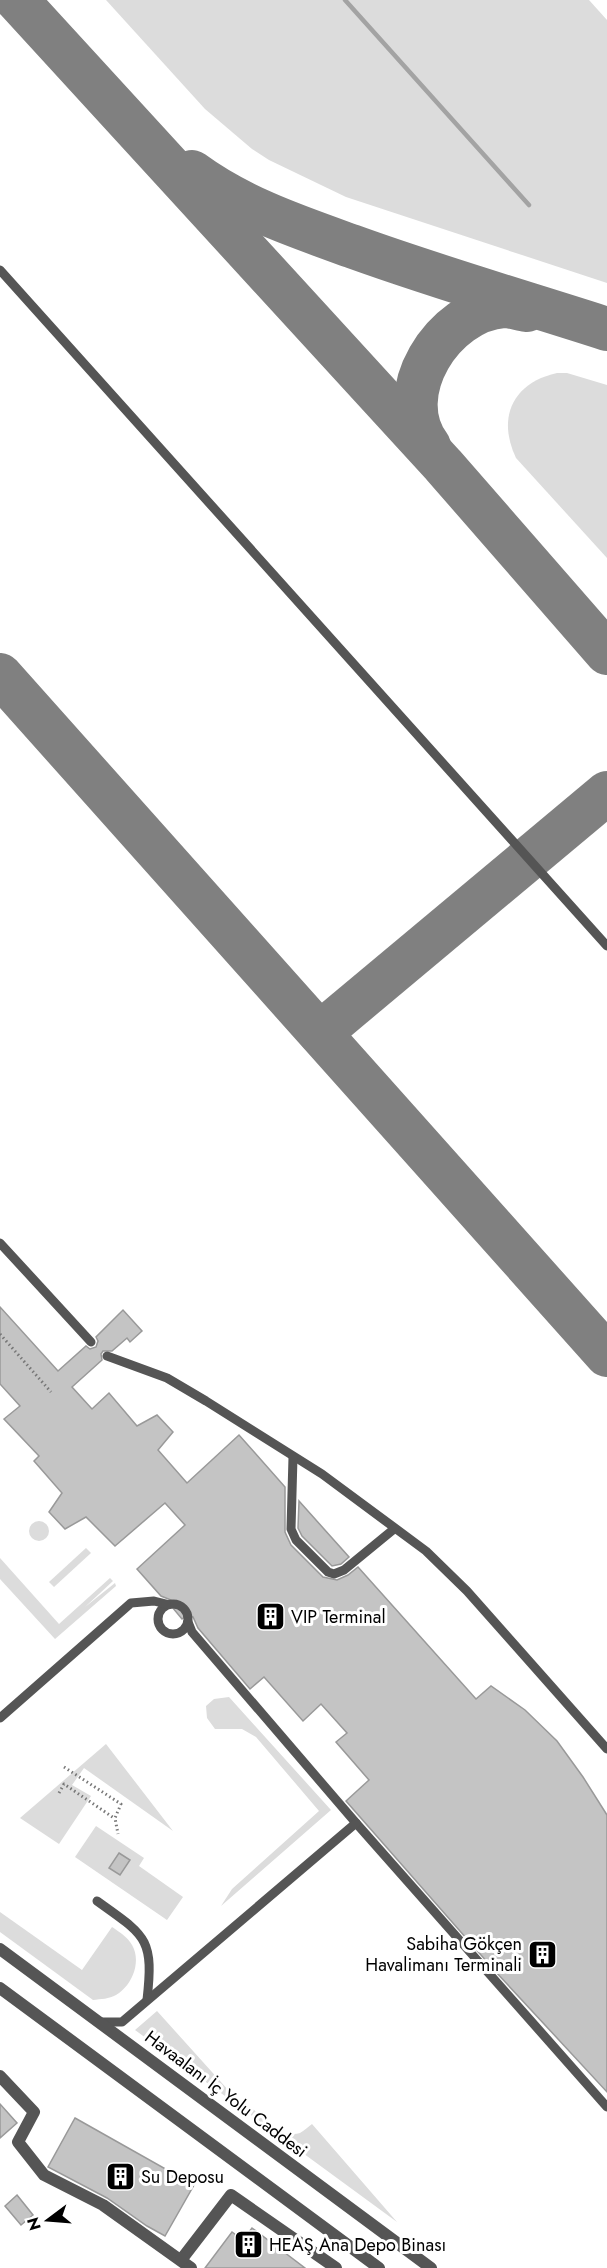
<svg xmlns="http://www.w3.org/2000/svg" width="607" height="2268" viewBox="0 0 607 2268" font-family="Jost,sans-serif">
<rect width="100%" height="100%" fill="#fff"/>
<!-- green -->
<g fill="#dcdcdc">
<path d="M106,0H589L607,20V283L346,197L269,160L252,149L205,109Z"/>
<path d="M557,373H567L607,385V558L516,458C497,418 512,383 557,373Z"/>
<circle cx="39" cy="1531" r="10"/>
<path d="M86,1548L91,1553L54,1587L49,1582Z"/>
<path d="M0,1558L59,1624L110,1578L113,1581L85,1607L115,1583L116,1586L55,1639L0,1579Z"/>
<path d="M229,1697L331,1810L221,1906L232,1889L319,1811L256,1737L242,1729H215L207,1718L206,1706L214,1699Z"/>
<path d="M106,1744L173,1831L84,1768L72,1785L91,1796L59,1844L20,1818Z"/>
<path d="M96,1826L144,1858L139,1866L183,1897L167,1920L75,1857Z"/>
<path d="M0,1912L82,1970L112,1927C118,1931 126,1936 130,1942C143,1959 133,1985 116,1995C109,1999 101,1999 93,2000L0,1932Z"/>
<path d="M157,2011L248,2112L253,2109C264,2119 283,2139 300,2133C304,2131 309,2126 312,2124L397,2222L135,2030Z"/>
</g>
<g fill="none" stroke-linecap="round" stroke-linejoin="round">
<!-- stream -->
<path stroke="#a3a3a3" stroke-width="4.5" d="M345,0L529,205"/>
<!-- taxiway -->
<g stroke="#808080" stroke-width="44">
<path d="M17,0L443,465L607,653"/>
<path d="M192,172C241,208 298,227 354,247C437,277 523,302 607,329"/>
<path d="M429,446C390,394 443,310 504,306C511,306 520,309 527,310"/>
<path d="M0,675L607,1355"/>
<path d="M320,1033L607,793"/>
</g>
</g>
<!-- building -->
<g fill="#c4c4c4" stroke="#999" stroke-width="1.5">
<path d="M0,1307L58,1371L86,1346L90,1349L96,1347L98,1341L96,1337L123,1310L142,1331L130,1342L127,1338L112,1351H103L101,1354L102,1360L72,1387L92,1409L109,1393L137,1426L157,1415L173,1432L158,1450L187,1483L239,1435L285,1487V1532L291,1545L323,1577L337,1580L348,1575L358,1567L476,1699L491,1686L525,1710L557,1741L583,1777L607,1815V2092L495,1971L346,1801L369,1780L336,1742L347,1733L321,1704L303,1721L264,1677L250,1689L198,1628L193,1617L186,1616L182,1619L172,1607L171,1600L161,1596L137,1569L185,1525L165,1503L115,1546L86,1517L65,1529L49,1512L62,1493L34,1461L39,1456L4,1419L20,1406L0,1384Z"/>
<path d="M299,1501L349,1557L341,1564L332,1566L302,1536L298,1528Z"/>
<path d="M119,1853L130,1860L120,1875L109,1868Z"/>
<path d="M0,2104L17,2123L0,2138Z"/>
<path d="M75,2118L194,2185L165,2236L147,2226L107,2198L48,2167Z"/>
<path d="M17,2195L33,2215L21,2225L5,2206Z"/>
<path d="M252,2228L280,2249L305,2268H205L232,2232L243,2240Z"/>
</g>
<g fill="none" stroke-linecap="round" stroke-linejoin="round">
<!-- path -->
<g stroke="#777" stroke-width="3" stroke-dasharray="1.5 3" stroke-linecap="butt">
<path d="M0,1334L51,1392"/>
<path d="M64,1767L121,1804L115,1818L118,1834"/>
<path d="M59,1793L64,1784L114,1818"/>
</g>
<!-- lane -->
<g stroke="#555" stroke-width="9">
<path d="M0,270L607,946"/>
<path d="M0,1243L91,1342"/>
<path d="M107,1356L167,1378L206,1401L322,1474L426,1551L467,1591L607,1749"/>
<path d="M293,1457L291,1529L296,1540L328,1572L334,1574L344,1570L394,1529"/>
<circle cx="173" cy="1619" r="15"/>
<path d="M188,1622L192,1632L356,1823L607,2107"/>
<path d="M0,1718L131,1603L154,1601L166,1604"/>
<path d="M97,1901C146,1936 154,1938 147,2000"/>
<path d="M98,2022H122L356,1823"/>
</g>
<!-- street -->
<g stroke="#555" stroke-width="12">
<path d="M0,1949L431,2268"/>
<path d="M0,1988L379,2268"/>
<path d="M0,2076L34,2112L18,2142L44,2175L103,2205L191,2268"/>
<path d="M181,2260L231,2195L336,2268"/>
</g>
</g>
<!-- icons -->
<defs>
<symbol id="building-square" viewBox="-11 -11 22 22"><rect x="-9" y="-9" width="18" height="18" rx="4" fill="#000" stroke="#fff"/><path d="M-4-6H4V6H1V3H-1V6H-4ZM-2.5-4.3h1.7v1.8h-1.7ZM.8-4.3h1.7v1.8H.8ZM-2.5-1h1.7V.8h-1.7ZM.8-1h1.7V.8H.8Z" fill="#fff"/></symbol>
</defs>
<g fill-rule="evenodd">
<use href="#building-square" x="254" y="1600" width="33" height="33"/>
<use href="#building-square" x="526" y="1938" width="33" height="33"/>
<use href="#building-square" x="104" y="2160" width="33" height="33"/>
<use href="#building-square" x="232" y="2228" width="33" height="33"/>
</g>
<g text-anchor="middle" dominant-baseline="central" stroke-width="6" stroke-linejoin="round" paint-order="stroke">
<!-- poi labels -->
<g font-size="18" fill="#000" stroke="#fff" text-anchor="start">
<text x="291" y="1617">VIP Terminal</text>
<text x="522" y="1944" text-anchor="end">Sabiha Gökçen<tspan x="522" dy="21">Havalimanı Terminali</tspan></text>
<text x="141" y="2177">Su Deposu</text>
<text x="269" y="2245">HEAŞ Ana Depo Binası</text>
</g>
<!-- street labels -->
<g font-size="18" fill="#000" stroke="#fff">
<text transform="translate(226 2094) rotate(37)">Havaalanı İç Yolu Caddesi</text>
</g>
</g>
<!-- north arrow -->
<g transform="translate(48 2220) rotate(254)" stroke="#ffffff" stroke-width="4.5" paint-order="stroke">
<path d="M0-4.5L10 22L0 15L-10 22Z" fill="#000000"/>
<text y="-9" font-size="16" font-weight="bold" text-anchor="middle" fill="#000000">N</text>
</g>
</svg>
